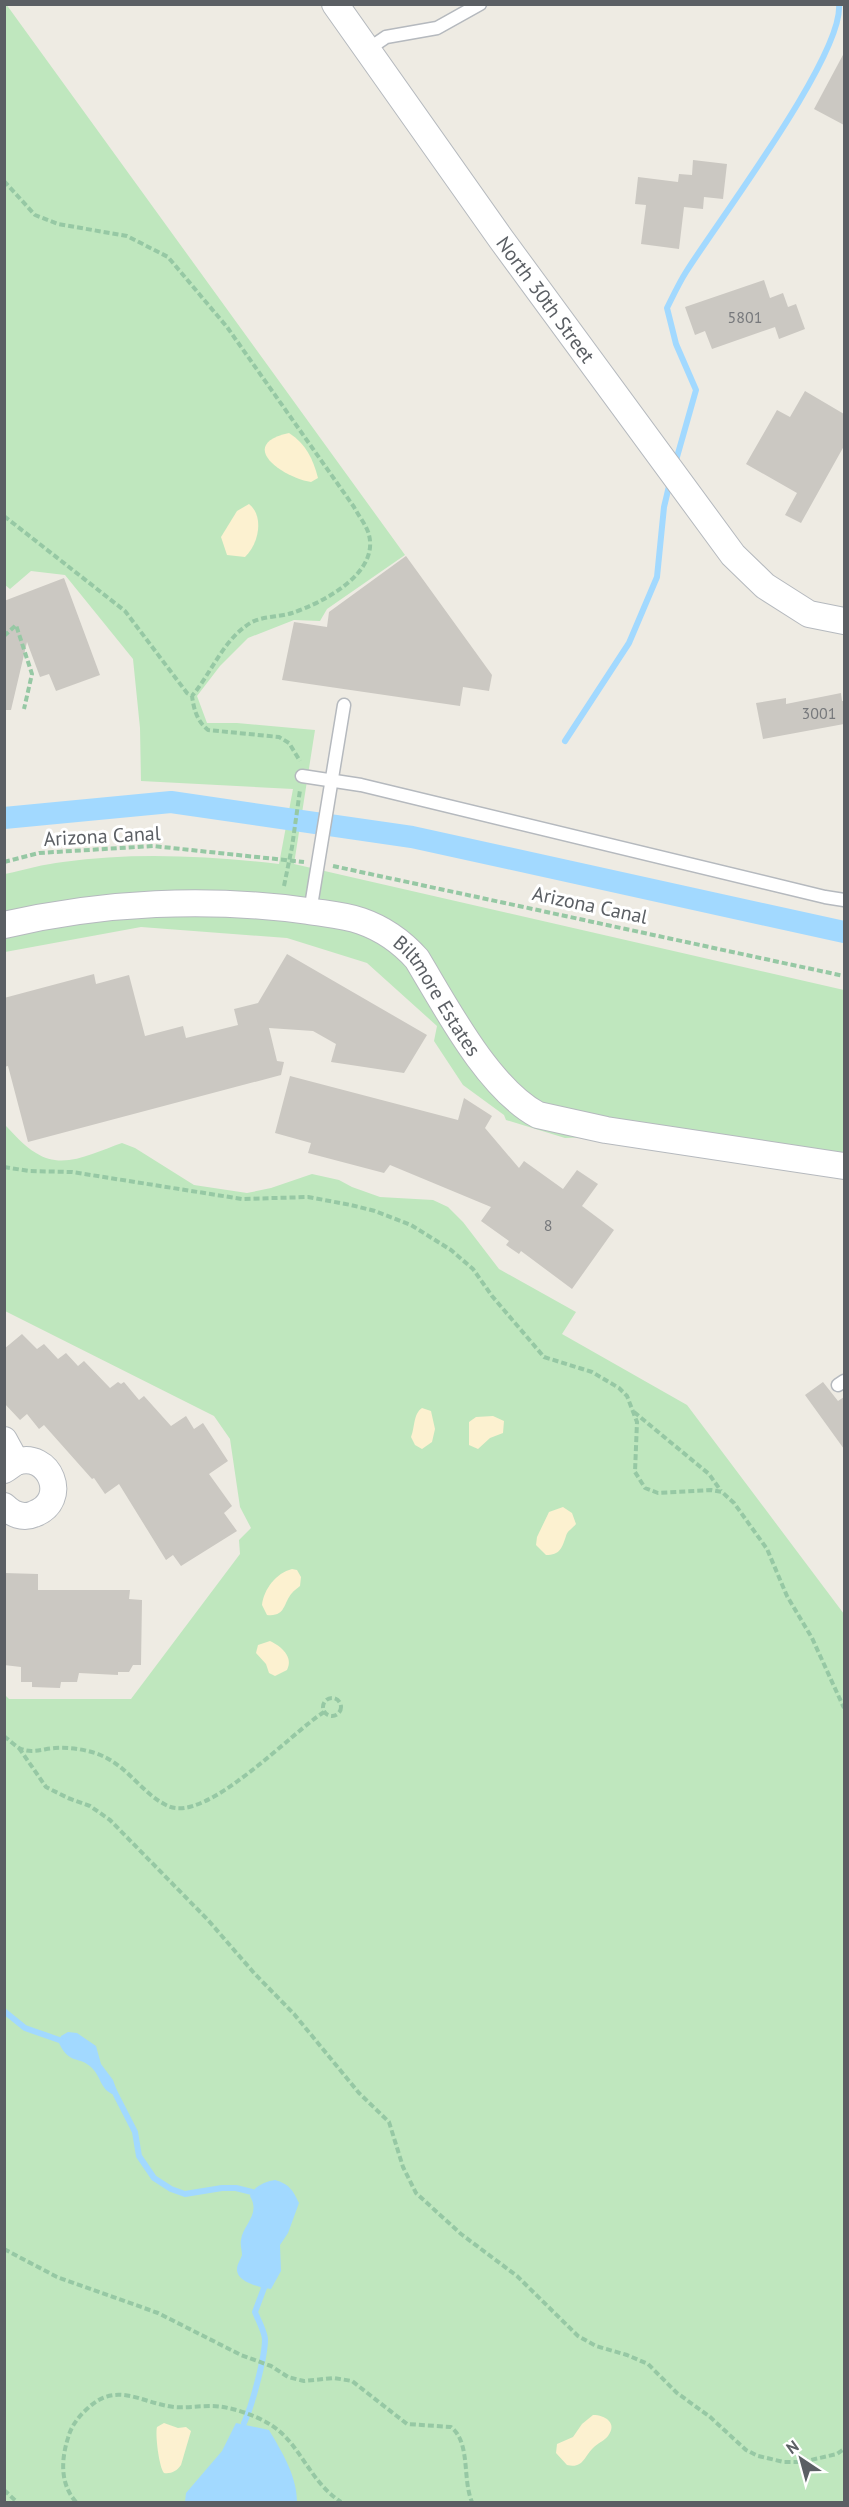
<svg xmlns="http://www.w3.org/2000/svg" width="849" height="2507" viewBox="0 0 849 2507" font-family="'PT Sans',sans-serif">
<rect width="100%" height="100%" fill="#eeebe3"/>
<!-- green -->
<g fill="#bfe7be">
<path d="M6,4L405,555L327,609L320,621L294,620L248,638L220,666L197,696L207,723H237L315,730L294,864L844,990V1155L708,1133L565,1138L506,1120L504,1115L463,1085L434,1041L437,1026L367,963L287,938L141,927L5,952V874C24,870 44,864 63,862C135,852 208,856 279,864L293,789L141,781L140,728L133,659L65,575L31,571L10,589L5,585Z"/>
<path d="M4,1124C14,1134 24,1146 36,1153C63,1171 95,1152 122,1143L135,1148L194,1185L247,1193L271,1188L312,1174L339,1180L352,1187L380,1197L433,1200L448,1207L463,1222L499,1269L576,1312L562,1334L687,1405L844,1614V2502H5V1695L9,1699H131L240,1554L239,1540L251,1528L240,1507L230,1439L214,1416L5,1311Z"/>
</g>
<!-- sand -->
<g fill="#fcf1d0">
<path d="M289,433C306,444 313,459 318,478L311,482C284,478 235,445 289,433Z"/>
<path d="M249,504C265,517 258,545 245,557L227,555L221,537L237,511Z"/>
<path d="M422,1408L431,1411L435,1429L432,1442L422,1449L415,1445L411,1437C415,1428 413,1414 422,1408Z"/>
<path d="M493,1416L504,1421L503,1433L490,1438L478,1449L469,1445V1422L476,1417Z"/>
<path d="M563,1507L572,1513L576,1524C573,1528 567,1531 566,1536C562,1548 560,1555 546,1555L536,1545L537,1537L549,1512Z"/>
<path d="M292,1569L297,1570L301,1577L300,1586C298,1588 294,1590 292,1593C283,1603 286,1617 267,1615L262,1605C264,1589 276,1573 292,1569Z"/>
<path d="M270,1641C281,1646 294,1657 287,1670L275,1676L269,1673L266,1664L256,1653L258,1645Z"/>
<path d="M593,2415C605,2415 618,2423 608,2436C604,2441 598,2443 593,2448C584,2457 583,2469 567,2465L556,2453L557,2444L573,2437L582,2424Z"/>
<path d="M164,2423L178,2428L186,2427L191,2431L181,2465C177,2471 171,2474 164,2473C159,2467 155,2434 157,2427Z"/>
</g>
<!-- water -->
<g fill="#a2d9ff">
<path d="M68,2032L77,2033L96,2046L101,2064L113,2080L117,2091L112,2094C100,2088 101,2077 92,2068C79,2055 70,2066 59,2043L61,2036Z"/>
<path d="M275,2180C289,2184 293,2190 299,2203L288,2233L280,2245L281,2271L271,2289C261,2288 236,2282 237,2269C237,2264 241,2259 242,2255C242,2250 240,2245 241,2240C243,2224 261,2215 250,2196C253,2187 266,2181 275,2180Z"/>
<path d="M236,2423L269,2430C282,2452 297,2476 297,2502H185L186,2493L222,2451Z"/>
</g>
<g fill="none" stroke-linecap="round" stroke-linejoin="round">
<!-- stream -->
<g stroke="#a2d9ff" stroke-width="6">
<path d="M675,464L696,390L676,344L667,308C673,296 679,283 686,272C718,221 844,55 839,4"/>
<path d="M565,741L629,643L657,577L664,507L670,482"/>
<path d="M4,2011L25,2028L65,2042"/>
<path d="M111,2085L135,2132L139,2156L154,2178L171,2189L185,2194L222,2188H236L252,2192"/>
<path d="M244,2423C252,2406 265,2358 265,2339C264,2330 258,2320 255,2312L264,2288"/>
</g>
<!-- canal -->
<path stroke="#a2d9ff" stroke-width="22" d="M4,818L171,802L412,837L844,932"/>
</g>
<!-- building -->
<g fill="#cbc8c2">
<path d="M844,53V125L814,109Z"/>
<path d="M693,160L727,164L723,199L704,197L703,209L684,207L679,249L641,244L646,205L635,204L638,177L678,182L679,174L692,175Z"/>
<path d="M764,280L770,298L783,293L788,307L796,304L805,329L779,339L775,327L712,349L705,331L695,335L685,307Z"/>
<path d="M805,391L844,414V446L801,523L785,515L797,493L746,464L777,410L790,417Z"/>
<path d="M406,556L492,675L489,691L463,687L460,706L282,680L294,622L327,627L329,612Z"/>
<path d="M64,578L100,675L56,691L49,674L40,677L27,642L11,710H4V601Z"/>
<path d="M841,693L842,701H844V724L763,739L756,703L786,698V704Z"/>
<path d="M287,954L427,1035L404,1073L331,1062L336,1044L313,1031L269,1028L277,1061L284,1062L281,1075L28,1142L8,1066L4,1067V998L94,974L96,984L129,975L145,1036L183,1026L186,1038L238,1025L234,1009L258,1003Z"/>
<path d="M290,1076L458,1120L464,1098L492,1116L485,1128L519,1168L524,1161L563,1189L577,1170L598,1184L582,1206L614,1230L572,1289L521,1251L519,1254L506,1245L509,1241L481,1221L491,1207L390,1165L384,1173L308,1153L311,1143L275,1133Z"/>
<path d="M22,1334L37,1349L44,1344L58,1359L66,1353L78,1366L84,1361L110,1388L118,1382L121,1384L124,1382L139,1400L144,1396L171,1426L186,1416L194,1429L203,1423L228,1461L209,1474L232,1506L224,1513L237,1531L181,1566L173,1555L166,1560L119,1484L105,1494L94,1478L92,1479L44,1425L39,1429L27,1414L20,1420L4,1403V1349Z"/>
<path d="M823,1382L838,1401L844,1397V1449L805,1395Z"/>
<path d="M4,1573L38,1574V1590H130L129,1599L142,1600L141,1665H133L129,1672H118V1675L79,1673L77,1682H61L60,1688L32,1687V1682H21V1667L4,1665Z"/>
</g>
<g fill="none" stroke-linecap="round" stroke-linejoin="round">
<defs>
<g id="lane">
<path d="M367,50L386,37L437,28L480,4"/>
<path d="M302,776L361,785L825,897L844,900"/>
<path d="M310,912L344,705"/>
<path d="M838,1385L844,1381"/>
</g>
<g id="street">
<path id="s1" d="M335,4L501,239L733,555L765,586L809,614L844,621"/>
<path id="s2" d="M4,925C103,902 208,897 308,911C326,914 344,915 361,921C384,929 401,941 417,959C446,1007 488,1088 538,1115L606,1130L844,1166"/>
<path d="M4,1440L16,1462"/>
<path d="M4,1470C8,1468 12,1464 16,1462C49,1450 71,1500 34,1514C23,1519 12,1514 4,1506"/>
</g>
</defs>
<!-- lane casing -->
<use href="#lane" stroke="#b5b9be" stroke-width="15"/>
<!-- street casing -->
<use href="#street" stroke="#b5b9be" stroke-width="28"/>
<!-- path -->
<g stroke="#96c8a4" stroke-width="4" stroke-dasharray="6 3" stroke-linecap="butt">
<path d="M4,181L35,215L58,224L127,236L168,257L227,327L354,507C358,515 367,526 369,535C379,574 322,603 292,613C280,617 264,616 252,622C224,638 212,672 192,696"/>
<path d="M4,516L125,611L187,693L192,696C194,710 197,721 208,730L279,737L289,743L300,761"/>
<path d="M4,636L16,625L32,674L24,709"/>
<path d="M4,862L39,853L153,846L304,862"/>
<path d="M333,866L844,976"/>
<path d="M284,886L292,847L300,790"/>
<path d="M4,1167L29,1171L72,1172L242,1199L308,1197L351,1205L375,1211L411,1225L451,1250L473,1269L492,1296L544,1357L592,1372L619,1388L627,1396L637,1422L635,1472L645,1488L658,1493L711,1490L722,1492L734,1503L767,1549L787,1596L812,1638L844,1708"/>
<path d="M634,1412L709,1474L721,1491"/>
<circle cx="332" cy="1707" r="9"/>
<path d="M4,1736C9,1740 14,1745 19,1748C31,1754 42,1749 55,1748C68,1747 82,1749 95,1753C128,1764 140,1793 168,1806C206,1824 292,1732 324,1712"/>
<path d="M19,1748L46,1787L68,1798L90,1806L110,1820L208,1920L254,1973L294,2014L359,2093L389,2122L403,2167L416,2193L461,2234L517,2276L578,2336L596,2346L627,2355L648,2364L677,2393L709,2416L746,2450L758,2456L784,2462H802L837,2454L844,2449"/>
<path d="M4,2249L57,2277L158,2313L241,2355L271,2366L288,2377L304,2381L334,2378L352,2381L407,2424L451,2427C471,2443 462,2479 472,2502"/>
<path d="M4,2490L17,2502"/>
<path d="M76,2502C60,2484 61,2460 68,2438C71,2426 79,2416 88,2408C117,2381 141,2403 174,2407C186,2408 198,2406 211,2406C230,2406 255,2415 271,2425C301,2444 308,2480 341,2502"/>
</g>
<!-- lane -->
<use href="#lane" stroke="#fff" stroke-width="12"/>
<!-- street -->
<use href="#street" stroke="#fff" stroke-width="26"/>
</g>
<g text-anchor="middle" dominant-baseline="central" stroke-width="6" stroke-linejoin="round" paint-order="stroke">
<!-- number labels -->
<g font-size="16" fill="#77797c">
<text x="745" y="317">5801</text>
<text x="819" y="713">3001</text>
<text x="548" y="1225">8</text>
</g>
<!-- street labels -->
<g font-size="20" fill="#5b5f64" stroke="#fff">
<text stroke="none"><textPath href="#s1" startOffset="363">North 30th Street</textPath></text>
<text transform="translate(102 836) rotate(-3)">Arizona Canal</text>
<text transform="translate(590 905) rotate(12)">Arizona Canal</text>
<text stroke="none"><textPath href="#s2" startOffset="470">Biltmore Estates</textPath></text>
</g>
</g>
<!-- border -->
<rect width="849" height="2507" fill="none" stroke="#5b5f64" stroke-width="12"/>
<!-- north arrow -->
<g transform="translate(801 2459) rotate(324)" stroke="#ffffff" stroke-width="4.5" paint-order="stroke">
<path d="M0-4.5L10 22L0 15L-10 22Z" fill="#5b5f64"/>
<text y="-9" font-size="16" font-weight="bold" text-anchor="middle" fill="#5b5f64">N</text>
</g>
</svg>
